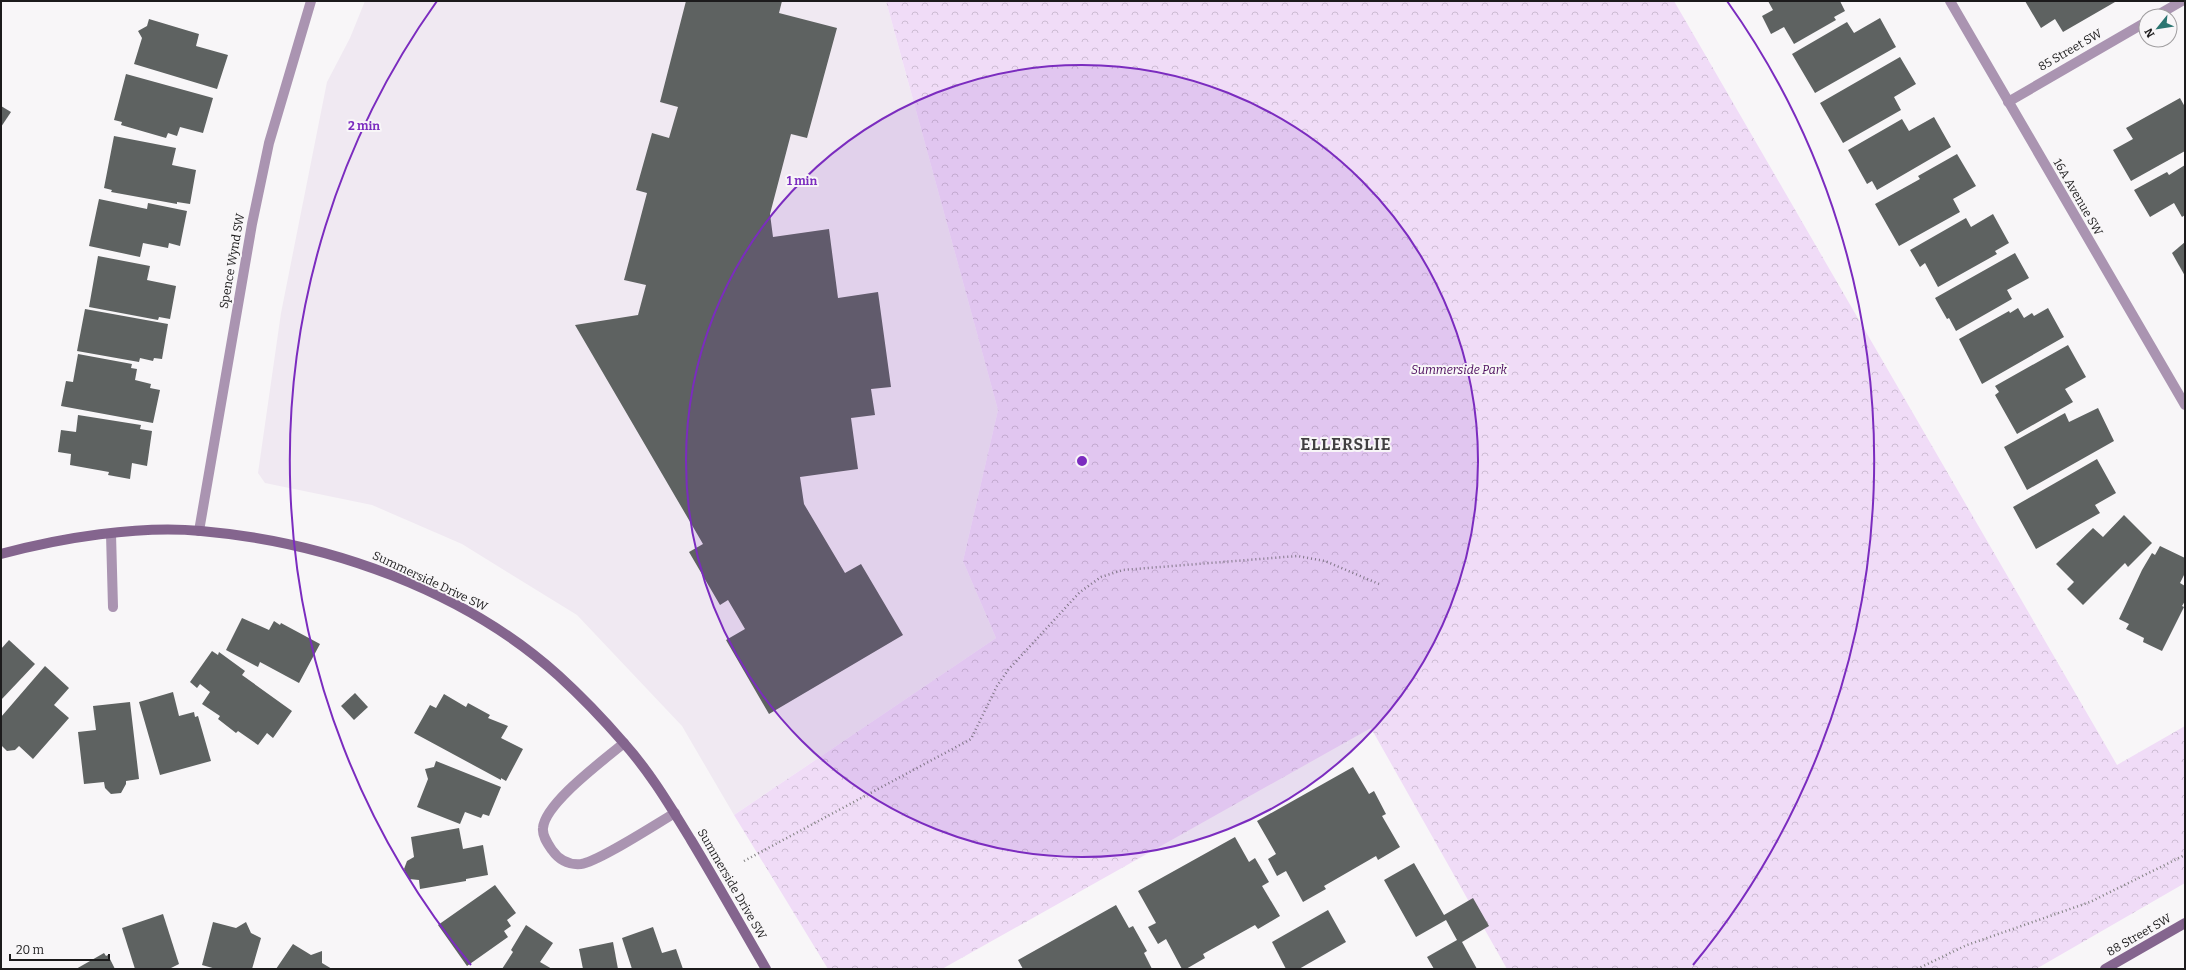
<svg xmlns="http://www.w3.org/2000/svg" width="2186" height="970" viewBox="0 0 2186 970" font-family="Bitter,serif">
<defs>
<pattern id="park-crowns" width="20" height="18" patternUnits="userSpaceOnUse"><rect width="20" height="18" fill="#f0dcf7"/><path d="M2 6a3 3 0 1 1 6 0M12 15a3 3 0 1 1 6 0" fill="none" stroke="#cdbcd3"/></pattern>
</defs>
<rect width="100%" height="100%" fill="#f8f6f8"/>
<!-- built -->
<path fill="#f0e9f2" d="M365,1H886L998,410L963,561L996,638L734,815L682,726L577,615L462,544L372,505L265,483L258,473L281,313L327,82L350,38Z"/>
<!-- park -->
<path fill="url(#park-crowns)" d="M886,1H1674L2117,765L2185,726V883L2036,969H1507L1371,728L942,969H828L734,815L996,638L963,561L998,410Z"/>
<!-- building -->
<g fill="#5e6261">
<path d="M686,1H782L779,13L837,28L807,138L791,134L770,214L773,237L829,229L838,298L878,292L891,387L871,389L875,415L851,418L858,469L800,477L804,504L845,573L861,564L903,635L769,714L726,640L745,629L728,600L720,605L689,552L703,544L575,325L638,315L646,285L624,280L647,193L636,190L652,133L669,138L678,107L660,102Z"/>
<path d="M1768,1H1840L1845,11L1834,17L1836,20L1794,44L1784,27L1771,34L1762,16L1773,10Z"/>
<path d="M2025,1H2115V2L2063,32L2055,19L2041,28Z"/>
<path d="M1880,18L1896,47L1815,93L1792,54L1847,22L1854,33Z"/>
<path d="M149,19L199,34L196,46L228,55L217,89L134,64L142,38L138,31L147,26Z"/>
<path d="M1900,57L1916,84L1894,97L1901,110L1843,143L1820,103Z"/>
<path d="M126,74L213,98L203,133L180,127L177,136L168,133L166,138L121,125L122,122L114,120Z"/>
<path d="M2180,98L2185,107V151L2131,181L2113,150L2133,139L2126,128Z"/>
<path d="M1,106L11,112L1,127Z"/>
<path d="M1934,117L1951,147L1877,190L1872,181L1867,184L1848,150L1902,119L1909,131Z"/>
<path d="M114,136L176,148L172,165L196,170L190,204L177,202V204L111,192L112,190L104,188Z"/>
<path d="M1957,154L1976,186L1953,199L1960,212L1899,246L1875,204L1920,179L1918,176Z"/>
<path d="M2185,165V215L2182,217L2174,203L2150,217L2134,190L2167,172L2169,175Z"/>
<path d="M99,199L147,209L148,203L187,211L180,246L169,243L168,248L143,243L140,257L89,246Z"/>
<path d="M1993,214L2009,243L1995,251L1997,254L1938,287L1925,263L1920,267L1910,250L1966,218L1971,227Z"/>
<path d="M2185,242V276L2172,253Z"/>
<path d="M2015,253L2029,278L2007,290L2012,299L1956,331L1949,318L1947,319L1935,298Z"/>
<path d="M98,256L150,266L147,280L176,286L170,319L159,317L158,320L89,307Z"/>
<path d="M2018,308L2024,318L2032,313L2034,316L2048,308L2064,337L1982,384L1959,339L2009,311L2010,313Z"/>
<path d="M85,309L168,324L162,359L154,358L153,361L140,358L139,362L77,351Z"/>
<path d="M2068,345L2086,377L2065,389L2073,402L2017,434L1995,395L1999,392L1995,386Z"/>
<path d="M78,354L132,364L131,368L137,369L135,380L151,384L150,388L160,390L153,423L61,406L66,381L73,382Z"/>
<path d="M2098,408L2114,441L2027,490L2004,447L2065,413L2069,422Z"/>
<path d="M78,415L141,425L140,429L152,431L147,466L132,463L130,479L108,475L109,472L70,465L71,454L58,452L61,430L76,432Z"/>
<path d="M2097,459L2116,493L2095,505L2100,513L2036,549L2013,507Z"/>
<path d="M2124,515L2152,543L2128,567L2125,563L2083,605L2067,589L2074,582L2056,564L2093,528L2103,537Z"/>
<path d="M2160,546L2185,558V573L2180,583L2185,586V601L2182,606L2184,607L2162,651L2143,642L2144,638L2126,629L2129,624L2119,619L2142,570L2152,553L2155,555Z"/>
<path d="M242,618L269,630L274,621L280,625L281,623L320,644L299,683L260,662L258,667L226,650Z"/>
<path d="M9,640L35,664L1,700V649Z"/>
<path d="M212,651L218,655L219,652L245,671L242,675L292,711L273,738L267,733L258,745L238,731L236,733L218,719L220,716L202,704L210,692L200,684L197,688L190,682Z"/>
<path d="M45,666L69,688L54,705L69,718L33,759L19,746L15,750L7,751L1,745V717Z"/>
<path d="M173,692L179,716L194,712L195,717L198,716L211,761L160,775L139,702Z"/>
<path d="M355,693L368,707L354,720L341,706Z"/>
<path d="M444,694L466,707L468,703L490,715L488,718L508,726L501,738L523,749L506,781L501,778V780L414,733L430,705L436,708Z"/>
<path d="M130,702L139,779L126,781V784L121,793L111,794L105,788L104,782L84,784L78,732L96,730L93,706Z"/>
<path d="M436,761L501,787L489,816L483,814L481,818L465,812L460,824L417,807L428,779L425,769L434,767Z"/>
<path d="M1353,767L1369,794L1374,791L1386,814L1382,816L1400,847L1378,860L1376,856L1324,886L1326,889L1303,902L1286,871L1277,876L1268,859L1276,854L1257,821Z"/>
<path d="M459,828L463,849L483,845L488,875L466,879V881L420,889L419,880L409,879L404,869L407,861L414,857L411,837Z"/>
<path d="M1235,837L1249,862L1255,858L1269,882L1262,886L1280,916L1258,929L1255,925L1203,954L1205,958L1186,969H1182L1166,939L1158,944L1148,927L1156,923L1138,891Z"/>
<path d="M1414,863L1444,915L1473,898L1489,926L1462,942L1477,969H1434L1427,957L1457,940L1446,920L1416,937L1384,880Z"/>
<path d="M495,885L516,913L507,920L511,926L504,931L508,937L467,966L438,925Z"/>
<path d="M1116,905L1129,928L1133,926L1147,951L1144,953L1152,969H1023L1018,960Z"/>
<path d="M1328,910L1346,942L1299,969H1286L1272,942Z"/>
<path d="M163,914L179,964L169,969H135L122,928Z"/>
<path d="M213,922L236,928L246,922L251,933L261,938L252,969H216L202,965Z"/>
<path d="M526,925L553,943L540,962L552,969H502L513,952L511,950Z"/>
<path d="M653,927L662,953L676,949L683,969H632L622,938Z"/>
<path d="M613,942L618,969H583L579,949Z"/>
<path d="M293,944L311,955L322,951V963L332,969H276Z"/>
<path d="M104,953L106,956L108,955L115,969H76Z"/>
</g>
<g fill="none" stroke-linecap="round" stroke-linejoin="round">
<!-- path -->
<g stroke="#818081" stroke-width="2.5" stroke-dasharray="1 3" stroke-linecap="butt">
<path d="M744,861L971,739L997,686L1008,670L1080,592L1101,577L1123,570L1297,556L1325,561L1379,584"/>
<path d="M1917,969L1967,945L2090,902L2185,855"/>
</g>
<!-- street -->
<g stroke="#aa94b1" stroke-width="10">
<path d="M1950,1L2185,405"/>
<path d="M2156,16L2182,1"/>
<path d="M2008,102L2146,22"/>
<path d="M199,531L252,224L269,143L311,1"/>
<path d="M111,534L113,607"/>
<path d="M624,743C604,760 545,803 543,828C542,836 548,844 552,850C559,860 569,865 581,864C598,862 656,824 675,813"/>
</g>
<!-- secondary -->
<g stroke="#84658e" stroke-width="10">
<path d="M1,554C60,538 139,525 201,531C328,542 464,590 559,676C582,697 603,719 623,742C650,772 670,806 691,840C717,883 741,926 766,969"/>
<path d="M2105,969L2185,923"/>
</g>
</g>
<!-- distance rings -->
<circle cx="1082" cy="461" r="396" fill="#7b2cbf" fill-opacity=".12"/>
<g fill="none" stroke="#7b2cbf" stroke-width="2">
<circle cx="1082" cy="461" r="396"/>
<path d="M471 965A792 792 0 0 1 437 1M1727 1A792 792 0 0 1 1693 965"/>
</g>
<g text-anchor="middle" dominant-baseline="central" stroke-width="4" stroke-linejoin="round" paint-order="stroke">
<!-- street labels -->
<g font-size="12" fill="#1c1b1c" stroke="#f8f6f8">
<text transform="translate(2070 50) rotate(-30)">85 Street SW</text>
<text transform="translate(2078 197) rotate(60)">16A Avenue SW</text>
<text transform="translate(232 261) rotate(-80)">Spence Wynd SW</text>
<text transform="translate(430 581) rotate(25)">Summerside Drive SW</text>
<text transform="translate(732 884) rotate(60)">Summerside Drive SW</text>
<text transform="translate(2139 935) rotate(-30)">88 Street SW</text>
</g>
<!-- park labels -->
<g font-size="12" font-style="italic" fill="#49085a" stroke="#f8f6f8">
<text x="1459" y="370">Summerside Park</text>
</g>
<!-- district labels -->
<g font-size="16" font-weight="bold" letter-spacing="1" fill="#413f41" stroke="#f8f6f8">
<text x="1346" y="444">ELLERSLIE</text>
</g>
</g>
<circle cx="1082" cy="461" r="6" fill="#7b2cbf" stroke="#f8f6f8" stroke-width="2"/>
<g font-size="12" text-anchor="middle" font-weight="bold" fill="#7b2cbf" stroke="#f8f6f8" stroke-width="4" stroke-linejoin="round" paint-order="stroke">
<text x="364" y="130">2 min</text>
<text x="802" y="185">1 min</text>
</g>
<!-- border -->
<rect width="2186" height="970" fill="none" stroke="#1c1b1c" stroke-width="4"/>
<!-- north arrow -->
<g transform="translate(2158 28) rotate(240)"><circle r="19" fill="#f8f6f8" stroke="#a09ea0"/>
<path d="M0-3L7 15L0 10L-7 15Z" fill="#2b7571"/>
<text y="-6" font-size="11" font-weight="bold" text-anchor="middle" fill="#1c1b1c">N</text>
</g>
<!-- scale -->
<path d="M10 954v6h99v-6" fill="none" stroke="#1c1b1c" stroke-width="2"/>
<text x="16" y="954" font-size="12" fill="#1c1b1c" stroke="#f8f6f8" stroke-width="3" paint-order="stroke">20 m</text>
</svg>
